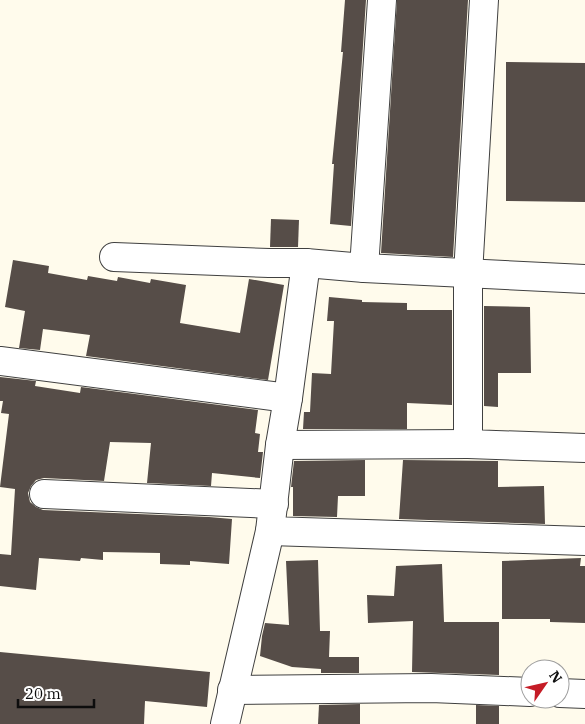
<svg xmlns="http://www.w3.org/2000/svg" width="585" height="724" viewBox="0 0 585 724" font-family="'IBM Plex Serif',serif">
<rect width="100%" height="100%" fill="#fffbec"/>
<!-- building -->
<g fill="#564d48">
<path d="M345,0H366L351,226L330,224L334,164H332L343,52H341Z"/>
<path d="M397,0H468L453,257L381,253Z"/>
<path d="M506,62L585,63V202L506,201Z"/>
<path d="M271,219L299,220L298,247H270Z"/>
<path d="M13,260L49,266L48,273L87,280L88,276L117,281L118,277L150,283L151,279L186,285L180,323L240,333L249,279L284,285L268,380L86,356L90,335L43,329L40,350L19,348L25,311L5,307Z"/>
<path d="M329,297L362,300V302L407,303V310H452V405L407,403V429H303L304,412H310L312,373L331,374L334,321H327Z"/>
<path d="M484,306L530,307L531,373H498V407L484,406Z"/>
<path d="M0,377L36,381L35,386L80,393L81,387L258,410L255,433L260,434L258,452H263L260,478L212,473L211,486L147,483L151,443L110,442L104,481L44,478L36,480L31,486L28,493L30,502L36,507L43,510L209,517L232,519L229,564L190,561V565L160,564V553L103,552V560L81,558L80,561L39,558L36,590L0,586V554L11,555L15,489L0,487L9,414L1,413L3,401H0Z"/>
<path d="M365,460V496H338L337,517L293,516V487H291L294,461Z"/>
<path d="M403,460L498,461V487L544,486L545,524L399,519Z"/>
<path d="M581,558L580,566H585V623L550,622V619H502V561Z"/>
<path d="M318,560L320,631H330L329,657H359V673H321V669L292,667L260,656L262,636L265,623L289,625L286,561Z"/>
<path d="M442,564L444,622H499V675L412,672L413,621L368,623L367,595L394,596L396,566Z"/>
<path d="M0,652L210,672L207,707L145,701L144,724H0Z"/>
<path d="M360,704V724H318L319,705Z"/>
<path d="M476,705L499,706V724H476Z"/>
</g>
<g fill="none" stroke-linecap="round" stroke-linejoin="round">
<defs>
<g id="minor">
<path d="M484,0L468,274V444L585,448"/>
<path d="M114,257L269,263H306L364,268L585,279"/>
<path d="M306,263L288,398L280,445L270,531L585,541"/>
<path d="M364,268L382,0"/>
<path d="M0,361L288,398"/>
<path d="M280,445L468,444"/>
<path d="M44,494L274,504"/>
<path d="M232,690L431,688L530,692"/>
<path d="M560,693L585,694"/>
<path d="M225,724L270,531"/>
</g>
</defs>
<!-- minor casing -->
<use href="#minor" stroke="#404040" stroke-width="30"/>
<!-- minor -->
<use href="#minor" stroke="#fff" stroke-width="28"/>
</g>
<!-- north arrow -->
<g transform="translate(545 684) rotate(56)"><circle r="24" fill="#ffffff" stroke="#9e9e9e"/>
<path d="M0-4L9 19L0 12L-9 19Z" fill="#c51c26"/>
<text y="-8" font-size="14" font-weight="bold" text-anchor="middle" fill="#0d0d0d">N</text>
</g>
<!-- scale -->
<path d="M18 699v8h76v-8" fill="none" stroke="#0d0d0d" stroke-width="2.5"/>
<text x="25" y="699" font-size="15" fill="#0d0d0d" stroke="#ffffff" stroke-width="4" paint-order="stroke">20 m</text>
</svg>
